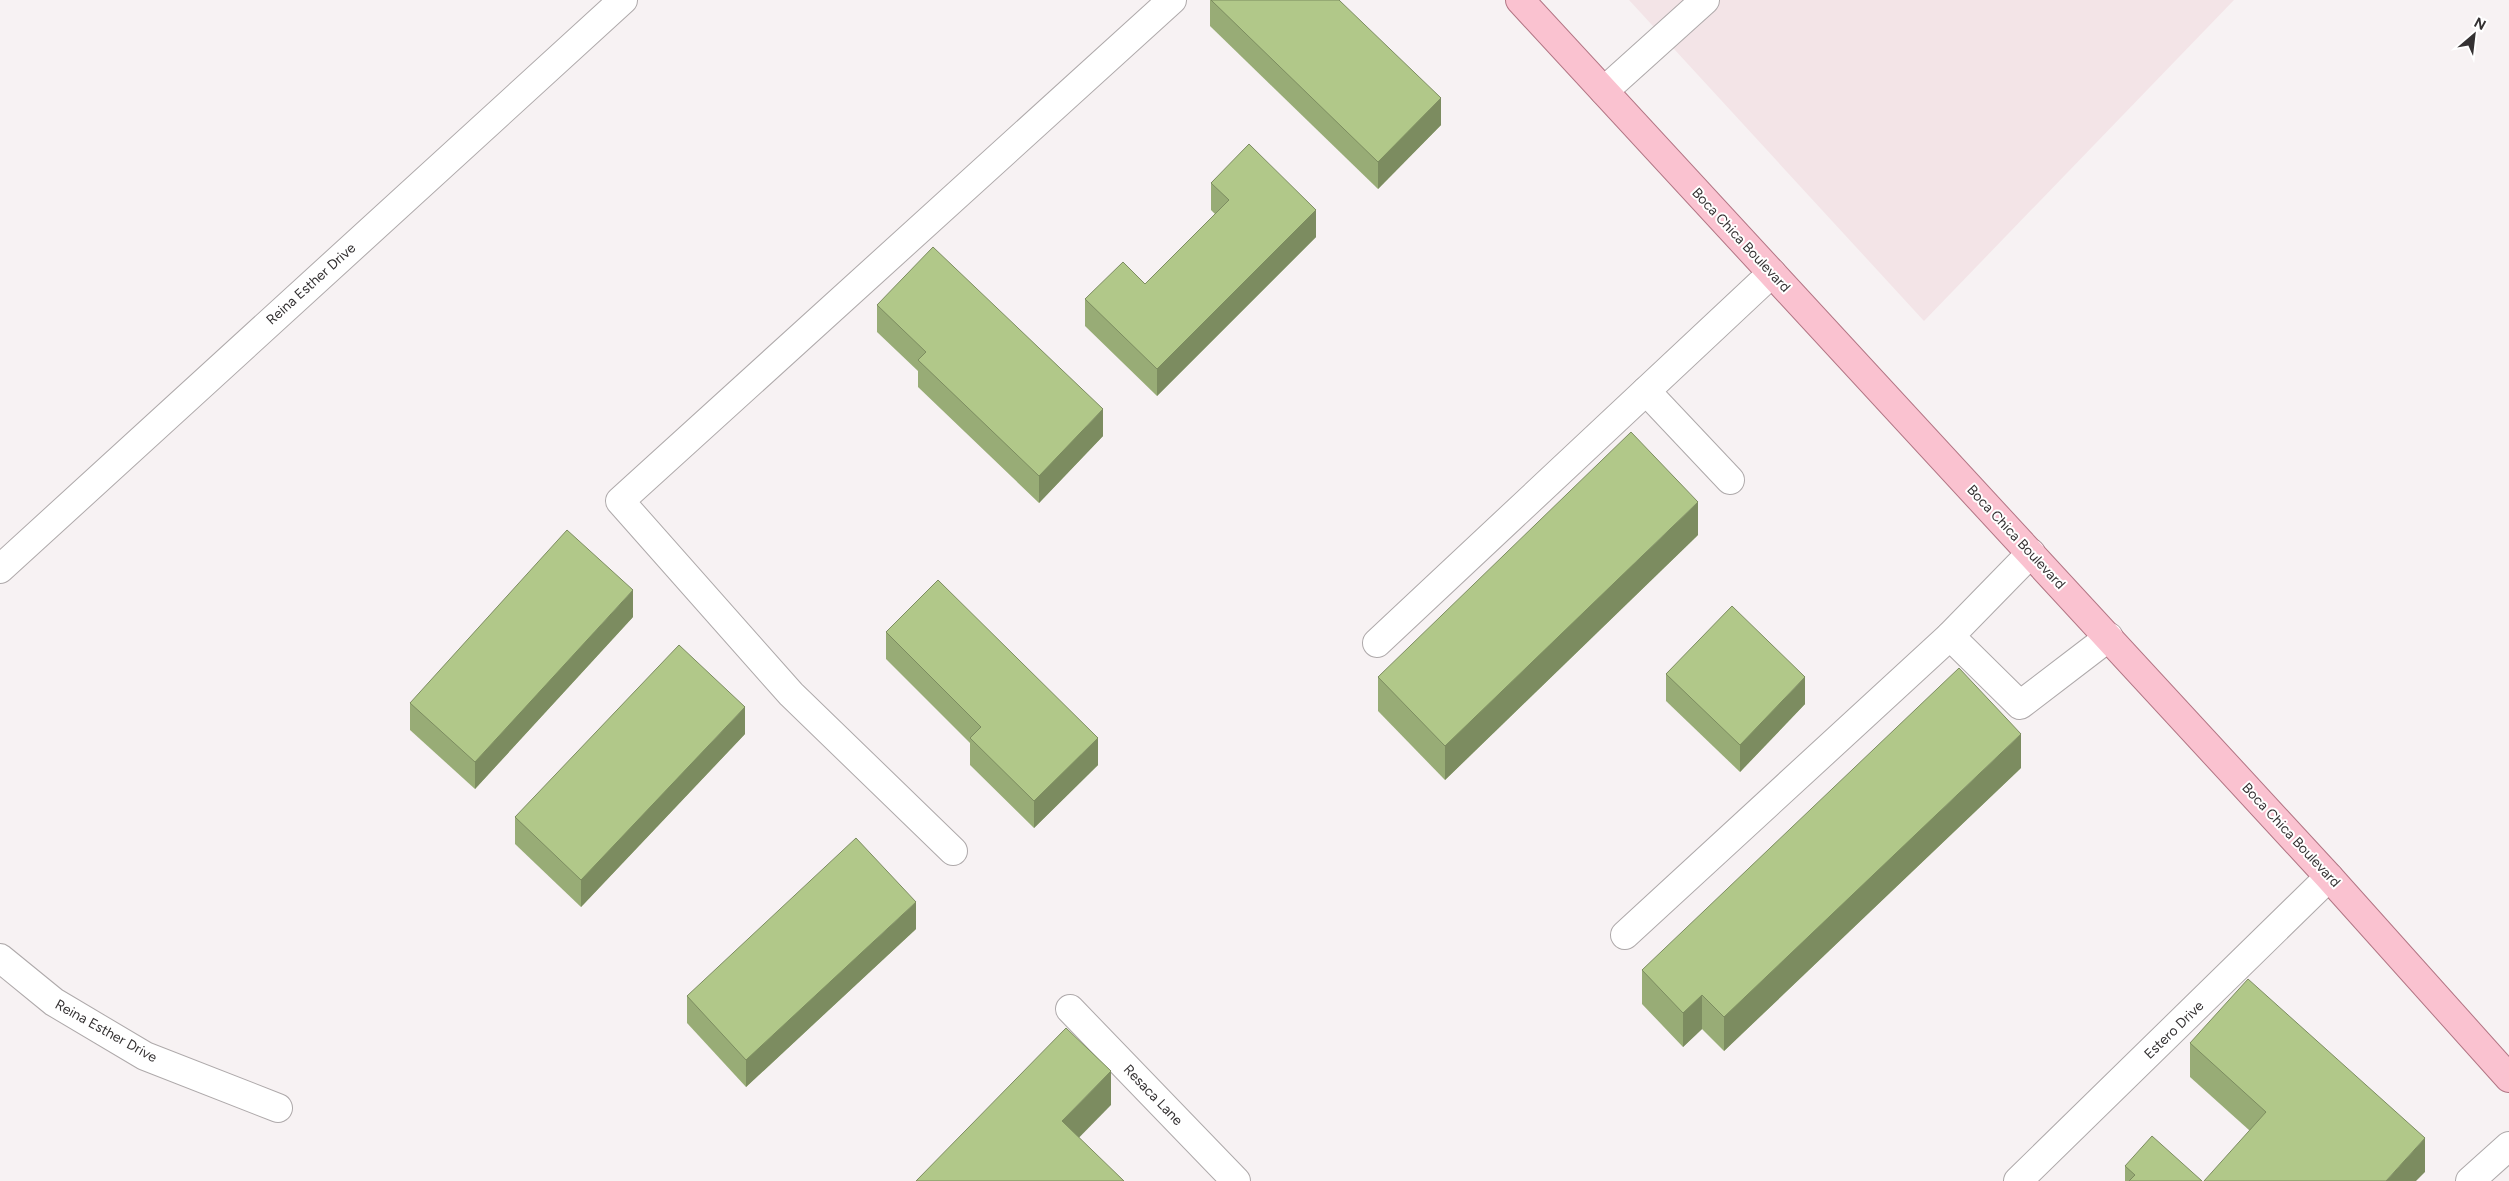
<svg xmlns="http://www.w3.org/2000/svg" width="2509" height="1181" viewBox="0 0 2509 1181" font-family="Figtree,sans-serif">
<rect width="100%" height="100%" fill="#f7f2f3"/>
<!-- built -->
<path fill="#f3e4e7" d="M1629,0H2234L1924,321Z"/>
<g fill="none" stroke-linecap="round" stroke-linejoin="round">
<defs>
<g id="minor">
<path d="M1604,91L1705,0"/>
<path d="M1646,391L1730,480"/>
<path d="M2031,553L1950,636L2020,705L2109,637"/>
<path d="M0,569L623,0"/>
<path d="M1377,643L1772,273"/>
<path d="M953,851L791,694L620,501L1172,0"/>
<path d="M1625,935L1950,636"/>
<path d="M0,958L54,1002L145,1056L278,1108"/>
<path d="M1070,1009L1236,1181"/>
<path d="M2018,1181L2329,877"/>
<path d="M2470,1181L2509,1146"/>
</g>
<path id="major" d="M1520,0L2329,877L2509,1078"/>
</defs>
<!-- minor casing -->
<use href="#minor" stroke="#aea9aa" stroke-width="30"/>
<!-- major casing -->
<use href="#major" stroke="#b27584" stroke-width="30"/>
<!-- minor -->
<use href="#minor" stroke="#fff" stroke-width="28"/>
<!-- major -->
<use href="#major" stroke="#fac2d0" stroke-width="28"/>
</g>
<!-- wall -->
<g fill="#98ac76">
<path d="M1210,0H1339L1441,125L1378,189L1210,26Z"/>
<path d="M1211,183L1316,237L1157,396L1085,326V299L1145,284L1215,214L1211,210Z"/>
<path d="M877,305L1103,436L1039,503L918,387V371L877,332Z"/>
<path d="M1698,535L1445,780L1378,711V677Z"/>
<path d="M633,617L475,789L410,730V703Z"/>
<path d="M886,632L1098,765L1034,828L970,765V743L886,659Z"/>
<path d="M1666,674L1805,704L1740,772L1666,701Z"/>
<path d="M745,734L581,907L515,844V817Z"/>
<path d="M2021,768L1724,1051L1702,1029L1683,1047L1642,1004V970Z"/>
<path d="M916,929L746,1087L687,1023V996Z"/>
<path d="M2190,1043L2425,1172L2249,1130L2190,1077Z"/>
<path d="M2125,1166L2202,1181H2125Z"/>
</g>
<!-- shaded-wall -->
<g fill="#7c8c60">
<path d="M1441,98V125L1378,189V162Z"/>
<path d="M1316,210V237L1157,396V369Z"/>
<path d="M1103,409V436L1039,503V476Z"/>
<path d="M1698,502V535L1445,780V746Z"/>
<path d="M633,590V617L475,789V762Z"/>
<path d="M1805,677V704L1740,772V745Z"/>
<path d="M745,707V734L581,907V880Z"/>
<path d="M2021,734V768L1724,1051V1017Z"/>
<path d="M1098,738V765L1034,828V801Z"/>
<path d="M916,902V929L746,1087V1060Z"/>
<path d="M1702,995V1029L1683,1047V1013Z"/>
<path d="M1111,1071V1105L1062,1155V1121Z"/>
<path d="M2425,1138V1172L2416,1181H2386Z"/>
</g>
<!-- building -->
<g fill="#b1c889" stroke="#7c8c60">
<path d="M1211,0H1339L1441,98L1378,162Z"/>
<path d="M1249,144L1316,210L1157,369L1085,299L1123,262L1145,284L1229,200L1211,183Z"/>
<path d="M933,247L1103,409L1039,476L918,360L926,352L877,305Z"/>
<path d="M1631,432L1698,502L1445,746L1378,677Z"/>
<path d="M567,530L633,590L475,762L410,703Z"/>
<path d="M938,580L1098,738L1034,801L970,738L981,727L886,632Z"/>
<path d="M1732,606L1805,677L1740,745L1666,674Z"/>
<path d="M679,645L745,707L581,880L515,817Z"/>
<path d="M1959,668L2021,734L1724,1017L1702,995L1683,1013L1642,970Z"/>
<path d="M856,838L916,902L746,1060L687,996Z"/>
<path d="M2248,979L2425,1138L2386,1181H2204L2266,1112L2190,1043Z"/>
<path d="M1066,1028L1111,1071L1062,1121L1124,1181H916Z"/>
<path d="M2152,1136L2202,1181H2129L2135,1175L2125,1166Z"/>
</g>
<g text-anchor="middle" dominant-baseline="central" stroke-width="4" stroke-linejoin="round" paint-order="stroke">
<!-- street labels -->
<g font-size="14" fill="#343132" stroke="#fff">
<text transform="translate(1741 240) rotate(47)">Boca Chica Boulevard</text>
<text transform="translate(311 284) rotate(-42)">Reina Esther Drive</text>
<text transform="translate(2016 537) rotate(47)">Boca Chica Boulevard</text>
<text transform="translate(2291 835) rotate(47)">Boca Chica Boulevard</text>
<text transform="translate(2174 1030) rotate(-44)">Estero Drive</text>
<text transform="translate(106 1031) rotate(29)">Reina Esther Drive</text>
<text transform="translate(1153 1095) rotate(46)">Resaca Lane</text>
</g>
</g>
<!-- north arrow -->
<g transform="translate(2474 35) rotate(28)" stroke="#ffffff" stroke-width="4" paint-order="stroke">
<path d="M0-4L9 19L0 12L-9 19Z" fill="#343132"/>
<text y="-8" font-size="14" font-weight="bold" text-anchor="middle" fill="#343132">N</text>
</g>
</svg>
